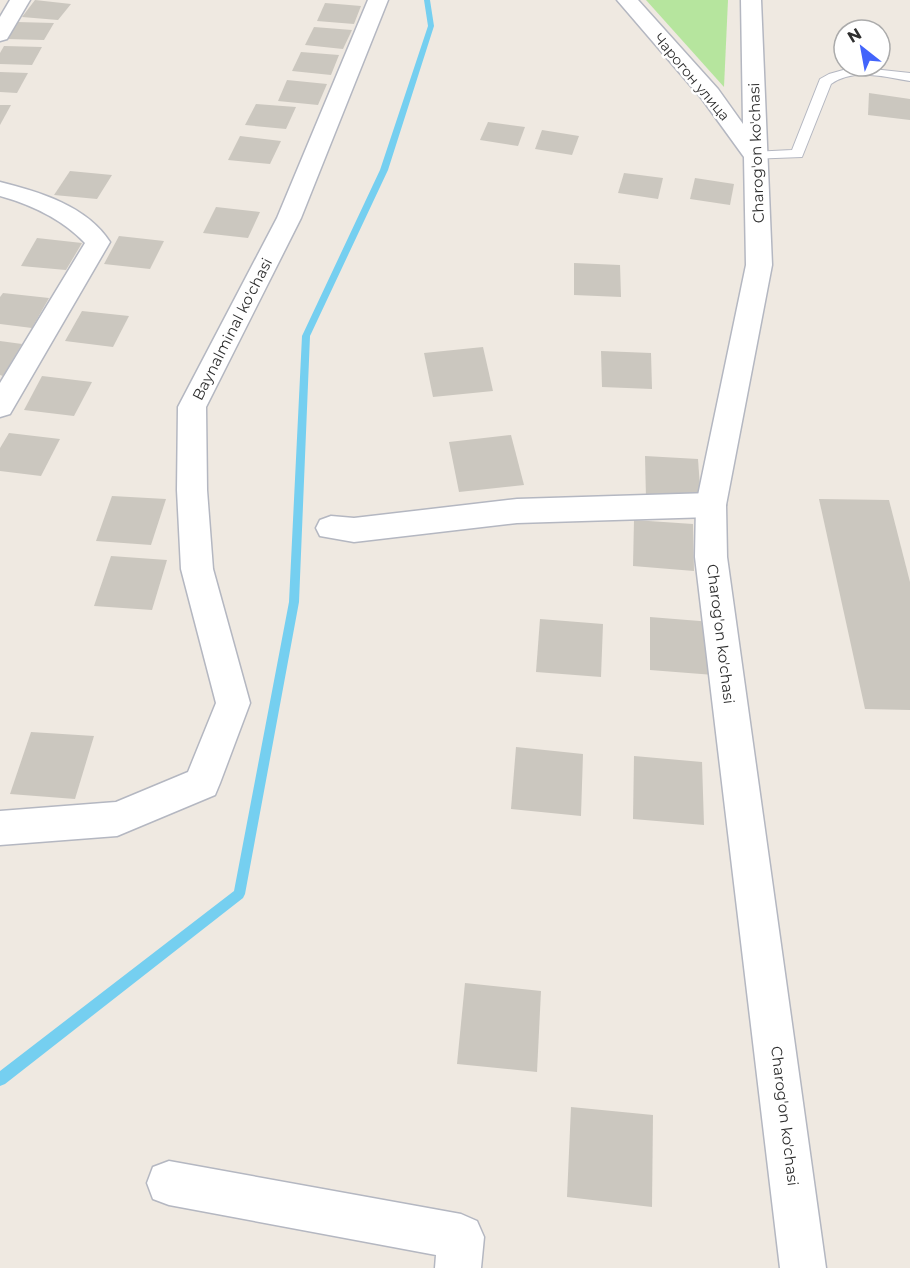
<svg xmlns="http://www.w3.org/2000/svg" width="910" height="1268" viewBox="0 0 910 1268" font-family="Montserrat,sans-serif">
<rect width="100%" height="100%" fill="#efe9e1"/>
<!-- green -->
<path fill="#b6e59e" d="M646,0H728L724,87Z"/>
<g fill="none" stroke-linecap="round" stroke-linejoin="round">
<!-- stream -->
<path fill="#75cff0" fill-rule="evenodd" d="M424,0H430L434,26L388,170L310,336L299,602L245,894L243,898L5,1084L0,1086V1071L234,891L289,602L302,336L380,170L428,26Z"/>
</g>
<!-- building -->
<g fill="#cbc7bf">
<path d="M35,0L71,4L58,20L22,17Z"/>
<path d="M325,3L361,6L354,24L317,21Z"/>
<path d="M17,22L54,23L44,40L7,39Z"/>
<path d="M314,27L352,30L343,49L305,45Z"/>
<path d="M880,39L888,40L889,59L880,58Z"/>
<path d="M4,46L42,47L32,65L0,64V53Z"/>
<path d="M301,52L339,55L331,75L292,71Z"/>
<path d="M0,72L28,73L17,93L0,92Z"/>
<path d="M287,80L327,84L318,105L278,101Z"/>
<path d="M869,93L910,99V120L868,115Z"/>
<path d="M256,104L296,107L286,129L245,125Z"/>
<path d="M0,105H11L0,125Z"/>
<path d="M488,122L525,127L518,146L480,140Z"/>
<path d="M542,130L579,136L572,155L535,149Z"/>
<path d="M240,136L281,141L270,164L228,160Z"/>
<path d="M70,171L112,175L97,199L54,195Z"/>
<path d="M624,173L663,178L658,199L618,193Z"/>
<path d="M695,178L734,184L730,205L690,199Z"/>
<path d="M216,207L260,212L248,238L203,233Z"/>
<path d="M119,236L164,241L150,269L104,264Z"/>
<path d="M37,238L82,243L66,270L21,266Z"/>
<path d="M574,263L620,265L621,297L574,295Z"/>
<path d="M3,293L49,298L32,328L0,324V297Z"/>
<path d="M82,311L129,316L113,347L65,341Z"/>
<path d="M0,341L22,344L3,376L0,375Z"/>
<path d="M483,347L493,391L433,397L424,353Z"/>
<path d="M601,351L651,353L652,389L602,387Z"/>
<path d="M42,376L92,382L74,416L24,410Z"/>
<path d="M9,433L60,439L41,476L0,471V448Z"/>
<path d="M511,435L524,485L459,492L449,442Z"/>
<path d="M645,456L698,459L701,501L646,498Z"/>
<path d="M112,496L166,499L151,545L96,541Z"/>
<path d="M819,499L889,500L910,582V710L865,709Z"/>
<path d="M634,520L693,524L694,571L633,566Z"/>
<path d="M111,556L167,560L152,610L94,606Z"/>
<path d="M650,617L712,622L714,675L650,670Z"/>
<path d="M540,619L603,624L601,677L536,672Z"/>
<path d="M31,732L94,736L75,799L10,794Z"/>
<path d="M516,747L583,754L581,816L511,809Z"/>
<path d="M634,756L702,762L704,825L633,819Z"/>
<path d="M465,983L541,991L537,1072L457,1064Z"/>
<path d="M571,1107L653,1115L652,1207L567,1197Z"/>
</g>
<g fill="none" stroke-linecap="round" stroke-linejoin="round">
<defs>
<path id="lane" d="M854,67L910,73V81C884,77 854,68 831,84L802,157L750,159L748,156L755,152L792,150L820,79L829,74Z"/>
<g id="street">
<path d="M10,0H30L7,39L0,41V17Z"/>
<path d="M368,0H388L301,218L206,407L207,490L213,569L250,703L220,783L215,795L117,836L0,845V811L116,802L188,772L216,703L181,569L177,490L178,407L277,218Z"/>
<path d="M0,182C40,192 87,206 110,242L10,414L0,417V383L85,243C62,219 32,205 0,196Z"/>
<path d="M711,493L722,497L726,505L722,513L711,517L517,523L354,542L320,536L316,528L320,520L331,516L354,518L517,499Z"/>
<path d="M169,1161L461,1214L477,1221L484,1237L481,1268H435L436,1255L169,1205L153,1199L147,1183L153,1167Z"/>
</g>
<path id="secondary" d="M617,0H638L718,89L743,124L741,0H761L772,265L726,505L727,557L826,1268H780L695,557L696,505L746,265L744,157L702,99Z"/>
</defs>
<!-- lane casing -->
<use href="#lane" stroke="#b4b7c1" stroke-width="2"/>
<!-- street casing -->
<use href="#street" stroke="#b4b7c1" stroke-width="3"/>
<!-- secondary casing -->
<use href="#secondary" stroke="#b4b7c1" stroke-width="3"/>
<!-- lane -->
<use href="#lane" fill="#fff" fill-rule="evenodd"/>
<!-- street -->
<use href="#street" fill="#fff" fill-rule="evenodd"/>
<!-- secondary -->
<use href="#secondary" fill="#fff" fill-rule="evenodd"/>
</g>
<g text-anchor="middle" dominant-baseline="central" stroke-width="5" stroke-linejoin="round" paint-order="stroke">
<!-- far-street labels -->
<g font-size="14" fill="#2e2e2e" stroke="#fff">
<text transform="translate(692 77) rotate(50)">Чарогон улица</text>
</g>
<!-- street labels -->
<g font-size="15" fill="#2e2e2e" stroke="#fff">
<text transform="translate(756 153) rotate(-92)">Charog'on ko'chasi</text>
<text transform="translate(232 329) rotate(-63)">Baynalminal ko'chasi</text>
<text transform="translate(721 634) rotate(83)">Charog'on ko'chasi</text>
<text transform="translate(785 1116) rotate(83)">Charog'on ko'chasi</text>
</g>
</g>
<!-- north arrow -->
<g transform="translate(862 48) rotate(329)"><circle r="28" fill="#ffffff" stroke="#ababab" stroke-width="1.5"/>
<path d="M0-4.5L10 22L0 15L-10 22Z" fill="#4264fb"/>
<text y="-9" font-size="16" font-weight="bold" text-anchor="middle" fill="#2e2e2e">N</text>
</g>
</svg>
